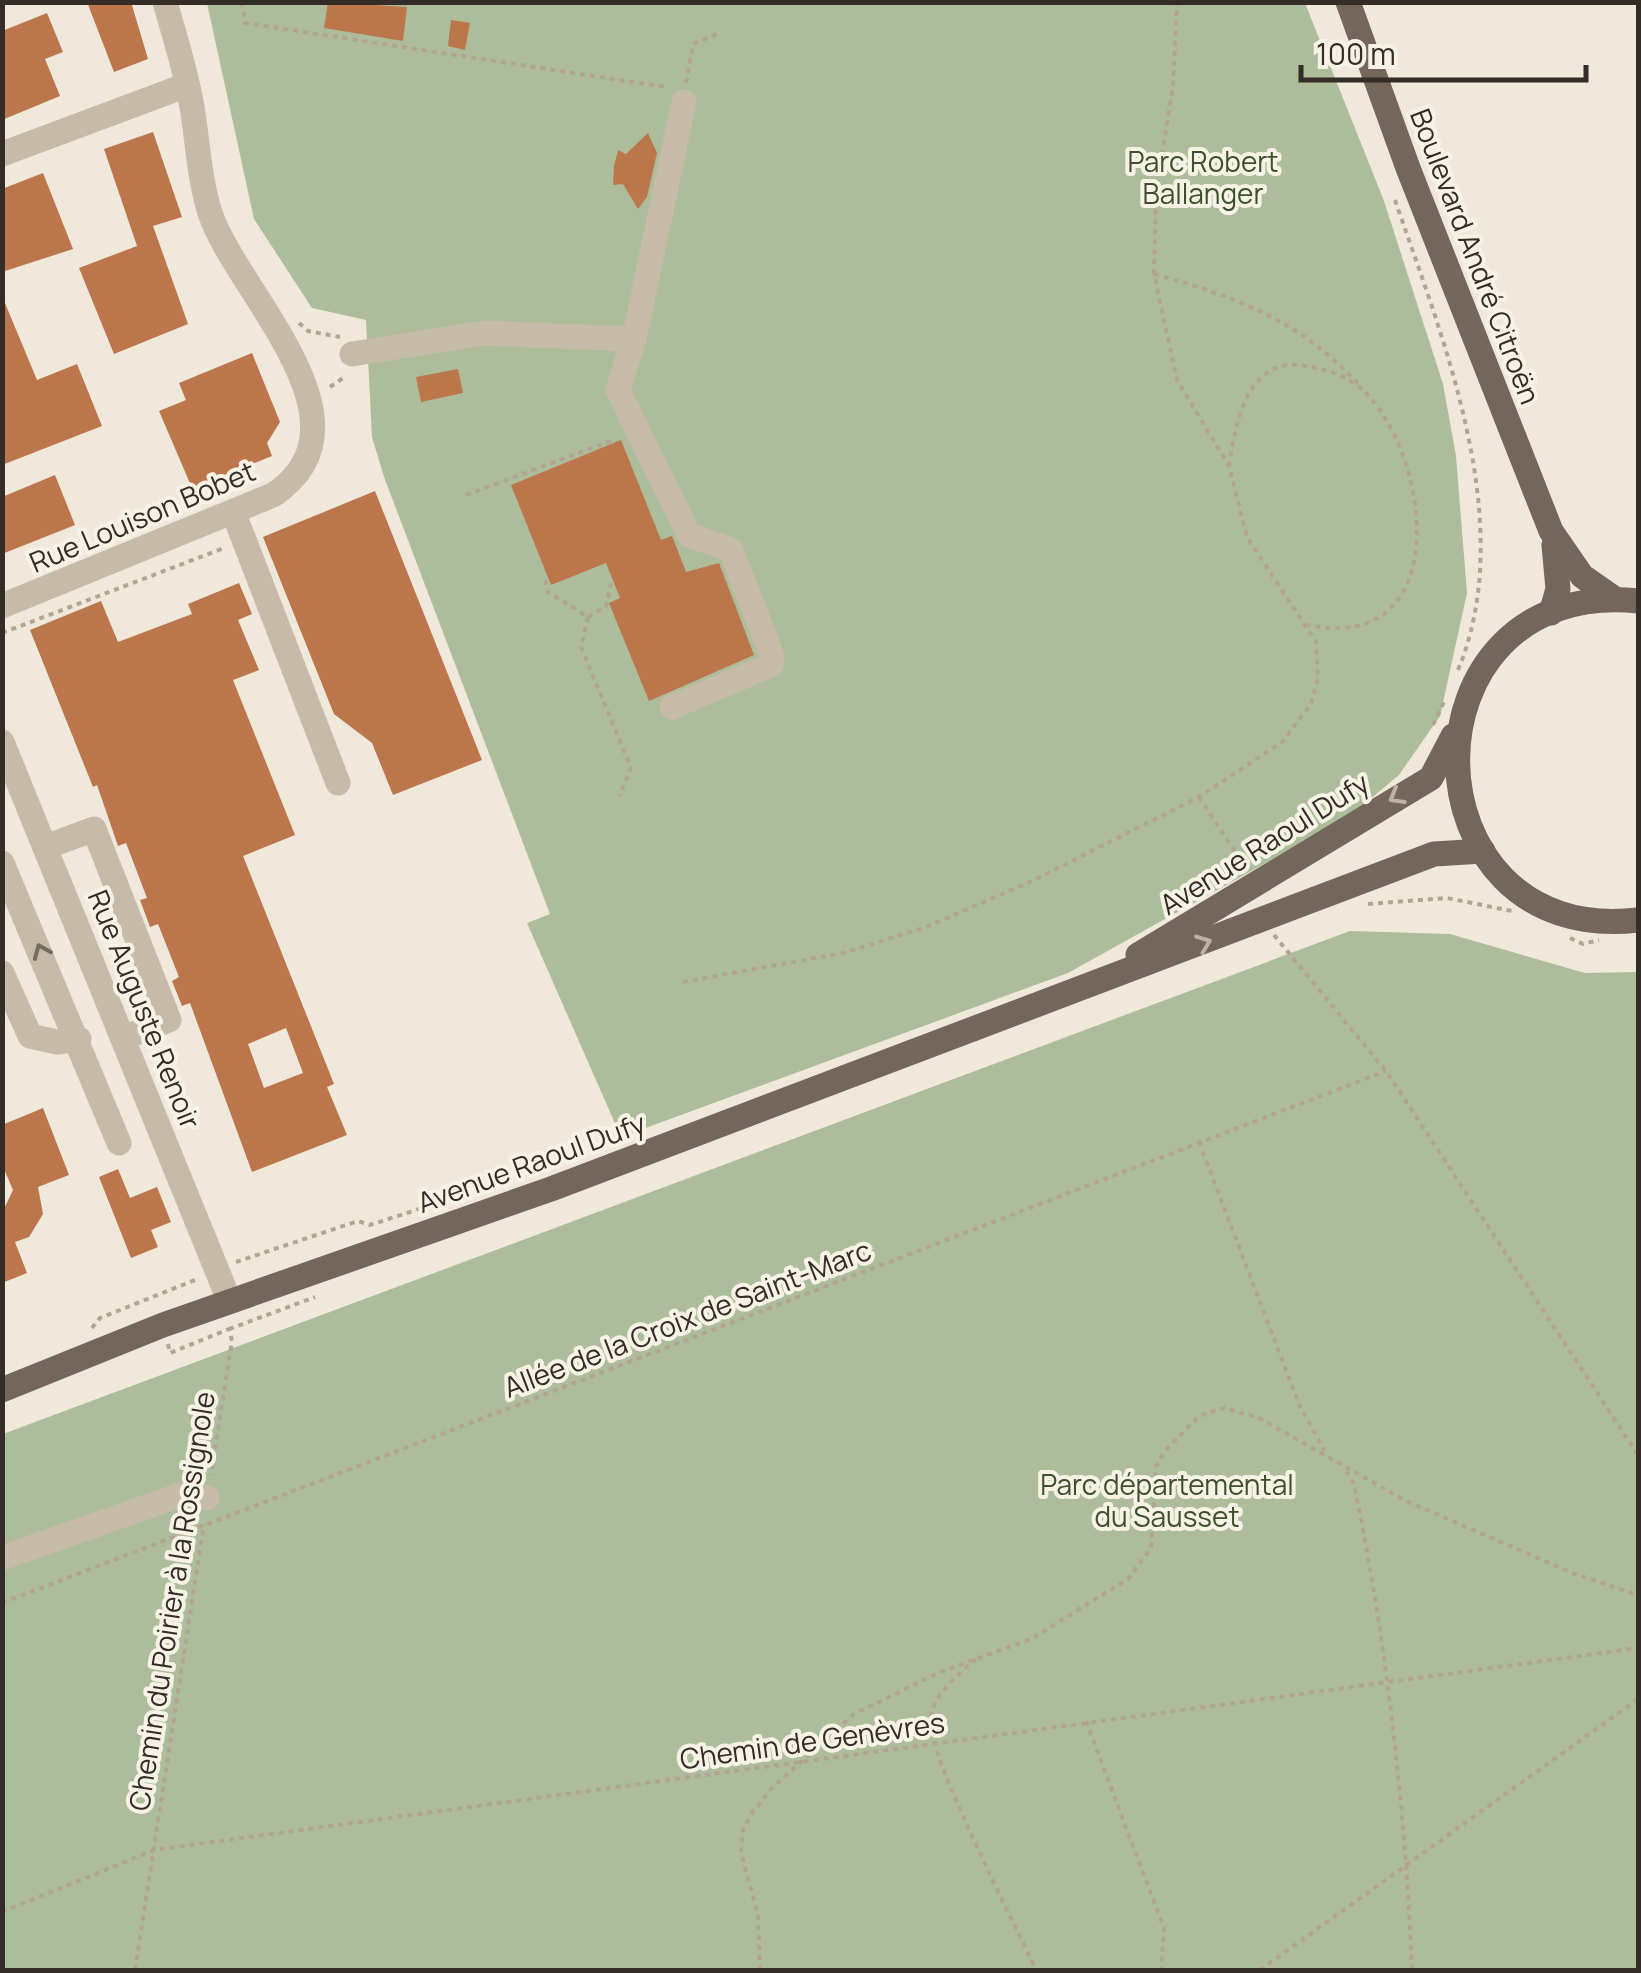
<svg xmlns="http://www.w3.org/2000/svg" width="1641" height="1973" viewBox="0 0 1641 1973" font-family="Manrope,sans-serif">
<rect width="100%" height="100%" fill="#efe8db"/>
<!-- green -->
<g fill="#adbd9c">
<path d="M207,3H1305L1384,201L1443,384L1456,456L1467,593L1440,716L1399,775L1350,816L1068,973L621,1137L527,923L550,914L384,477L372,437L366,320L312,308L254,219Z"/>
<path d="M1350,931L1450,934L1585,973L1638,972V1970H3V1434Z"/>
</g>
<!-- building -->
<g fill="#bc764c" fill-rule="evenodd">
<path d="M87,2H131L148,59L114,72Z"/>
<path d="M328,2L407,7L403,41L324,28Z"/>
<path d="M47,13L63,52L45,59L60,96L2,120V31Z"/>
<path d="M451,20L470,23L465,50L448,46Z"/>
<path d="M153,132L182,217L153,226L188,324L114,354L79,268L137,246L104,149Z"/>
<path d="M648,133L657,153L647,197L638,209L623,184L613,185L614,166L618,150L626,154Z"/>
<path d="M43,173L73,249L2,272V189Z"/>
<path d="M2,296L37,380L77,364L102,426L2,465Z"/>
<path d="M252,353L280,422L267,443L272,456L192,488L159,411L186,400L179,383Z"/>
<path d="M458,369L463,393L421,402L416,377Z"/>
<path d="M621,440L661,540L672,536L686,572L719,563L754,655L649,701L609,603L620,598L606,563L551,585L511,485Z"/>
<path d="M55,475L75,525L2,554V497Z"/>
<path d="M375,491L482,760L393,795L372,743L334,714L263,537Z"/>
<path d="M239,583L252,614L238,620L259,670L233,680L295,835L243,856L334,1084L327,1087L347,1135L252,1172L190,1003L182,1006L172,981L179,977L158,924L150,927L140,900L147,898L126,843L118,846L97,785L93,787L30,630L101,601L118,642L192,614L188,604ZM286,1028L303,1073L264,1088L248,1044Z"/>
<path d="M43,1108L69,1175L38,1187L43,1214L29,1237L15,1242L27,1273L2,1283V1213L13,1190L2,1164V1125Z"/>
<path d="M118,1169L130,1198L157,1187L171,1222L151,1230L158,1247L131,1258L99,1177Z"/>
</g>
<g fill="none" stroke-linecap="round" stroke-linejoin="round">
<!-- path -->
<g stroke="#b2a492" stroke-width="4" stroke-dasharray="5 5" stroke-linecap="butt">
<path d="M242,2L245,23L666,87"/>
<path d="M686,83L693,44L717,34"/>
<path d="M1395,200C1443,340 1519,523 1458,670"/>
<path d="M1154,274C1239,298 1300,320 1361,387"/>
<path d="M299,323L308,331L340,337"/>
<path d="M330,387L346,376"/>
<path d="M1229,466C1235,426 1246,360 1299,365C1324,368 1350,376 1368,395C1433,466 1451,655 1308,625"/>
<path d="M466,495L616,439"/>
<path d="M545,580L548,592L588,617L581,647L631,768L619,796"/>
<path d="M588,617L606,606L612,578"/>
<path d="M2,633L224,548"/>
<path d="M1433,725L1444,702"/>
<path d="M1199,797L1243,864"/>
<path d="M1368,904L1447,898L1512,911"/>
<path d="M1274,935L1386,1071L1638,1455"/>
<path d="M1570,938L1583,944L1599,940"/>
<path d="M683,982L843,953L926,927L1030,882L1199,797L1282,742L1311,704L1318,679L1316,642L1247,537L1229,466L1177,380L1154,274L1156,191L1173,86L1177,2"/>
<path d="M1199,1142L1300,1407L1325,1451"/>
<path d="M236,1262L358,1221L370,1225L493,1185"/>
<path d="M92,1328L100,1318L195,1280"/>
<path d="M229,1329L315,1297"/>
<path d="M168,1344L170,1353L229,1329L232,1341L211,1475"/>
<path d="M1346,1471L1354,1484C1387,1644 1405,1808 1412,1970"/>
<path d="M2,1603L1386,1071"/>
<path d="M976,1659C958,1675 933,1694 930,1720C927,1753 1017,1929 1036,1970"/>
<path d="M1086,1721L1164,1928L1161,1970"/>
<path d="M2,1912L154,1850L1638,1648"/>
<path d="M135,1970L204,1524"/>
<path d="M760,1970L758,1914L741,1853L743,1830L752,1813L771,1789L854,1714L940,1672L1031,1639L1128,1579L1151,1548L1156,1467L1164,1452L1199,1416L1224,1408L1259,1418L1406,1501L1575,1574L1638,1595"/>
<path d="M1260,1970L1638,1699"/>
</g>
<!-- minor -->
<g stroke="#c6baa8" stroke-width="25">
<path d="M2,154L187,85"/>
<path d="M634,339L618,390L689,535L731,550L772,656L771,665L672,707"/>
<path d="M352,354L484,333L634,339L684,102"/>
<path d="M234,514L338,783"/>
<path d="M2,606L273,495C381,423 237,293 210,213C199,178 198,143 192,107C186,72 175,37 165,2"/>
<path d="M2,742L229,1300"/>
<path d="M46,847L94,829L169,1020L126,1037"/>
<path d="M2,863L119,1143"/>
<path d="M2,973L30,1036L57,1042L79,1039"/>
<path d="M2,1558L186,1493L207,1498"/>
</g>
<!-- major -->
<g stroke="#74665a" stroke-width="25">
<path d="M1348,2L1408,168L1551,531L1582,576L1615,599"/>
<path d="M1638,601C1394,577 1401,948 1638,920"/>
<path d="M1551,613L1558,589L1554,545"/>
<path d="M1138,955L1431,778L1453,736"/>
<path d="M2,1390L163,1325L551,1189L1434,854L1483,851"/>
</g>
</g>
<!-- one-way arrows -->
<defs><path id="oneway-chevron" d="M-2-3.5L2.5 0L-2 3.5" fill="none" stroke-width="1.6" stroke-linecap="round" stroke-linejoin="round" transform="scale(2.5)"/></defs>
<g stroke="#bcb3a7">
<use href="#oneway-chevron" transform="translate(1396 797) rotate(150)"/>
<use href="#oneway-chevron" transform="translate(1204 943) rotate(-21)"/>
</g>
<use stroke="#766c61" href="#oneway-chevron" transform="translate(41 951) rotate(-113)"/>
<g text-anchor="middle" dominant-baseline="central" stroke-width="8" stroke-linejoin="round" paint-order="stroke">
<!-- park labels -->
<g font-size="28" fill="#3e502d" stroke="#f7f2e6">
<text x="1203" y="161">Parc Robert<tspan x="1203" dy="32">Ballanger</tspan></text>
<text x="1167" y="1484">Parc départemental<tspan x="1167" dy="32">du Sausset</tspan></text>
</g>
<!-- street labels -->
<g font-size="28" fill="#342d27" stroke="#f7f2e6">
<text transform="translate(1476 256) rotate(69)">Boulevard André Citroën</text>
<text transform="translate(142 516) rotate(-23)">Rue Louison Bobet</text>
<text transform="translate(1264 843) rotate(-32)">Avenue Raoul Dufy</text>
<text transform="translate(145 1009) rotate(68)">Rue Auguste Renoir</text>
<text transform="translate(531 1162) rotate(-20)">Avenue Raoul Dufy</text>
<text transform="translate(687 1318) rotate(-21)">Allée de la Croix de Saint-Marc</text>
<text transform="translate(171 1601) rotate(-81)">Chemin du Poirier à la Rossignole</text>
<text transform="translate(812 1740) rotate(-8)">Chemin de Genèvres</text>
</g>
</g>
<!-- border -->
<rect width="1641" height="1973" fill="none" stroke="#342d27" stroke-width="10"/>
<!-- scale -->
<path d="M1301 65v15h285v-15" fill="none" stroke="#342d27" stroke-width="5"/>
<text x="1316" y="65" font-size="30" fill="#342d27" stroke="#f7f2e6" stroke-width="8" paint-order="stroke">100 m</text>
</svg>
